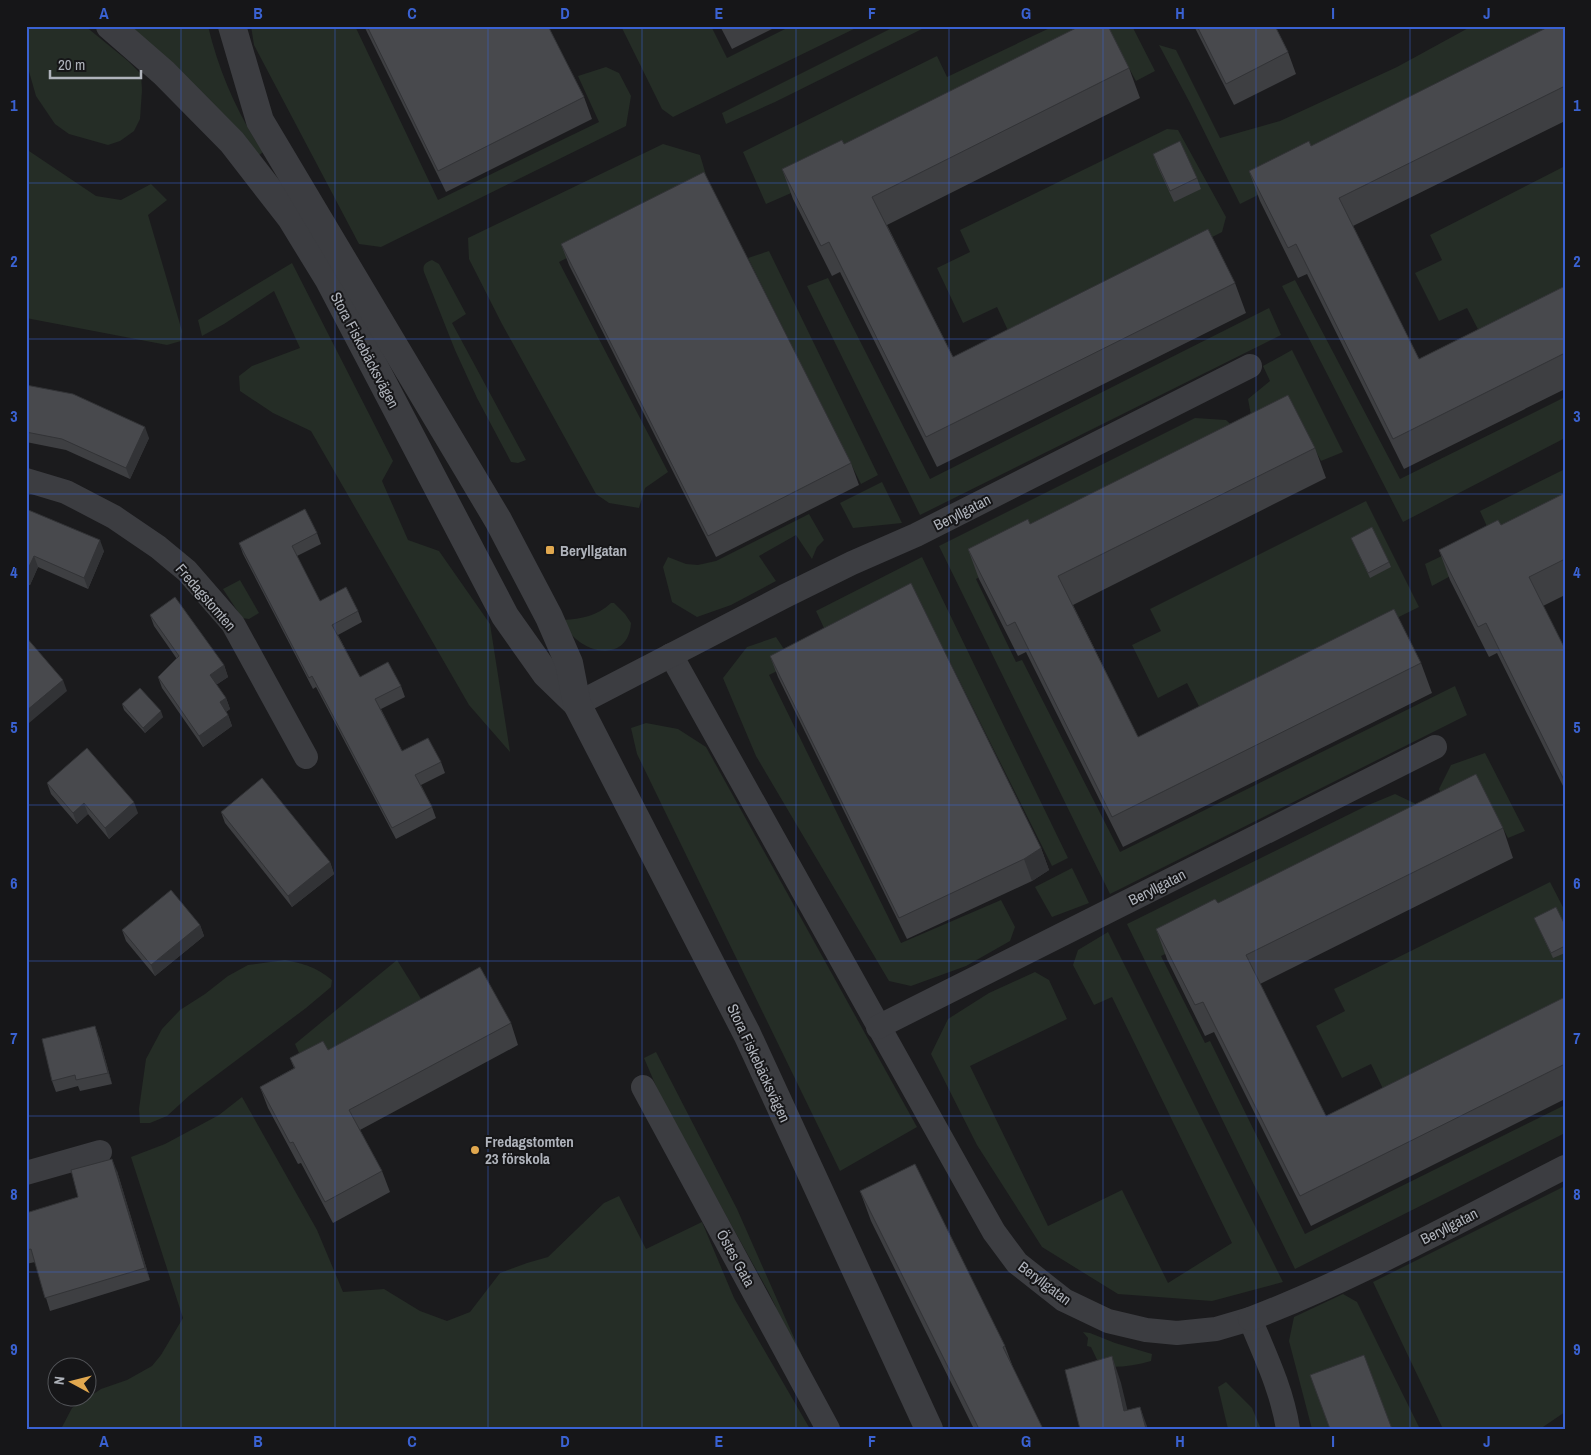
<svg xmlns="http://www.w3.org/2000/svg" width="1591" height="1455" viewBox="0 0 1591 1455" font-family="'Archivo Narrow',sans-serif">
<rect width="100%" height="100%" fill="#1b1b1d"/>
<!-- green -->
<g fill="#252d26">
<path d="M26,26H85L128,61L141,74L142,90L140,119L134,131L120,141L108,145L69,134L55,124L36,96L26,61Z"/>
<path d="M128,26H208C219,72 237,113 263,152L257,157Z"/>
<path d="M251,26H355L438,200L599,122L578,76L606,67L619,73L631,96L626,126L381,247L359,244L254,45Z"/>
<path d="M621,26H711L727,58L791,26H860L673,117L662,109Z"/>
<path d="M896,26H928L775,102L726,124L722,113Z"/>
<path d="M1054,26H1132L1155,71L1136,81L1114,41L853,166L766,204L743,152L937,56L947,77Z"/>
<path d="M1472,26H1565L1320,164L1240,204L1190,103L1159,45L1176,50L1220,138L1280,121L1397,67Z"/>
<path d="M1167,129L1178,130L1226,217L1222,232L1012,339L997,307L963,323L937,268L970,252L960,230Z"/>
<path d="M663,144L700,155L709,185L559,262L668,472L645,488L639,508L609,503L596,494L502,324L469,259L468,238Z"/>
<path d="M26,149L96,196L121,200L151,184L167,200L148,215L182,331L181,341L167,345L26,318Z"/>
<path d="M1565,166V299L1483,339L1467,308L1439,321L1415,273L1442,260L1430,235Z"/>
<path d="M769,251L878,475L861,484L748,258Z"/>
<path d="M432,260L439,264L466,314L452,323L526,460L518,463L511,462L477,398L455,350L424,272C422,265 426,262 432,260Z"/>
<path d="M292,263L393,461L382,481L408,540L439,551L490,624L510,752L469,705L311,431L273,413L240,391L239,376L252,366L300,348L274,291L224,324L202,336L198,320Z"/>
<path d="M828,278L930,479L1269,308L1281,335L920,515L807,286Z"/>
<path d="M1295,280L1400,479L1565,397V438L1403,522L1282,286Z"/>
<path d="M1292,350L1343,452L1321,461L1300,421L1041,544L976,579L1016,662L1022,660L1120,852L1455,686L1467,715L1110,894L939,546L1195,418L1226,420L1243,436L1254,431L1248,399L1270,381L1263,366Z"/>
<path d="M1565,469V523L1510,544L1432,586L1425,564L1490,533L1480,511Z"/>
<path d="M882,482L902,523L853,528L840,503Z"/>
<path d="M1366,501L1419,607L1203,714L1187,683L1158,698L1132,645L1161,631L1150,609Z"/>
<path d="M809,514L824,540L817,547L812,559L796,535L759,556L776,581L731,605L697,617L672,602L663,567L668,557L686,564L698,565L716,561Z"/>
<path d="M922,557L1068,858L1052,866L919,600L832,645L816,611Z"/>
<path d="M240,580L259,613L249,619L242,618L223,589Z"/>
<path d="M611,603H614L625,614L631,623C629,656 597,657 576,639C570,634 567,627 563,620C582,619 597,616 611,603Z"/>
<path d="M776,637L793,663L769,675L901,943L1001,900L1015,927L1010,941L966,966L911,986L889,981L756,756L723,678L747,647Z"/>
<path d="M646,723L678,729L706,747L917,1127L840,1171L637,754L631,728Z"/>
<path d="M1485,753L1525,831L1508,838L1488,799L1161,956L1205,1043L1210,1041L1305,1234L1565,1105V1133L1295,1269L1127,924L1366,806L1395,794L1414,803L1433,816L1446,809L1439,789L1451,765Z"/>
<path d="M1072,868L1089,903L1052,917L1035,887Z"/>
<path d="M1550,882L1565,911V1006L1386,1095L1371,1064L1342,1078L1316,1026L1345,1011L1334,989Z"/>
<path d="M1108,932L1283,1282L1212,1301L1118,1294L1042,1247L977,1145L931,1054L948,1019L989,993L1035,972L1049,980L1067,1019L970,1066L1048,1226L1122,1190L1168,1283L1232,1243L1112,997L1094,1005L1073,965L1078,950Z"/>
<path d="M285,960C305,964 316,967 332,980L331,987L306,1008L190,1095L167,1116L150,1123H140L139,1109L146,1059L162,1029L180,1010L205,994L228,976L248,965Z"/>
<path d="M397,960L431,1015L307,1071L295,1044Z"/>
<path d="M656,1052L737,1209L803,1358L778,1316L775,1305L768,1291L662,1100L644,1058Z"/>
<path d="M242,1097L317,1230L343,1292L384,1289L420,1311L447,1321L470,1312L500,1273L527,1263L548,1257L604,1203L619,1196L646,1249L702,1222L734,1298L810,1429H61L72,1408L101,1389L127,1380L152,1366L161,1355L183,1318L131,1157L165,1144L219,1115Z"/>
<path d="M1565,1186V1412L1540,1429H1443L1373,1282Z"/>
<path d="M1343,1294L1357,1302L1420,1429H1312L1289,1341L1294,1317Z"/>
<path d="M1083,1332L1090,1333L1115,1343L1152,1354L1151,1361C1134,1366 1117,1368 1100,1366L1091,1347L1087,1346L1088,1338Z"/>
<path d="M1226,1382L1252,1408L1261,1429H1228L1218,1387Z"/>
</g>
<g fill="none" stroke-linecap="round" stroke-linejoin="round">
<!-- minor -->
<g stroke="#3c3d41" stroke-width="24">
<path d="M26,480L66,492L114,517L158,547L187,571L233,624L306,757"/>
<path d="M671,655L968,1186L994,1232L1017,1263L1064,1300L1108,1321L1146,1330L1177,1333L1216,1329L1250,1319C1265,1355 1282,1390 1288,1429"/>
<path d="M577,704L785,596L852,563L916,535L1250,366"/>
<path d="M878,1027L1435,747"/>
<path d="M643,1087L828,1429"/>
<path d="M26,1173L100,1152"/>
<path d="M1250,1319C1359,1277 1461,1220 1565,1167"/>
</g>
<!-- tertiary -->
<g stroke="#3c3d41" stroke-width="28">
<path d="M110,26L164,73L232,142L291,218L329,280L505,616L546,674L577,704"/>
<path d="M232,26L260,121L498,520L549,617L569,663L577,704L747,1034L929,1429"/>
</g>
</g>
<!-- wall -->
<g fill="#3e3f42">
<path d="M364,26H548L584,97L592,119L446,192Z"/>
<path d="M720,26H778L732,49Z"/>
<path d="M1194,26H1275L1288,52L1296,74L1234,105Z"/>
<path d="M1565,26V121L1353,226L1419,359L1565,286V389L1404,469L1307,274L1298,278L1260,201L1249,171L1311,146Z"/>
<path d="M1129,68L1140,98L887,225L953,357L1235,283L1246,313L937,467L840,272L832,276L793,199L782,169L844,144Z"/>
<path d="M1153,154L1197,178L1201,189L1174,202L1157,165Z"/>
<path d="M561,244L851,463L859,485L716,557L569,265Z"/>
<path d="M26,385L149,438L130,479L66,450L26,442Z"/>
<path d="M1315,448L1326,478L1073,605L1138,737L1421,663L1432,693L1123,847L1026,652L1018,656L979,579L968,549L1030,524Z"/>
<path d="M1565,493V595L1543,606L1565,649V790L1497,653L1489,657L1450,580L1439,550L1501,525Z"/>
<path d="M26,509L104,551L88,589L38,567L30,585L26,584Z"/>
<path d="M317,533L321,544L297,556L320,601L358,611L362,622L338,635L360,677L401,686L405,697L381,709L402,751L441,762L445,773L421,785L432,807L436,818L396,839L316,687L313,689L243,554L239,543Z"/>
<path d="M1351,538L1389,562L1391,567L1370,578Z"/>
<path d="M150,615L224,665L228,677L216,685L226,698L230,709L226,712L228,715L232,726L203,747L162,688L158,677L177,659L154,626Z"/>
<path d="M770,656L1041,848L1049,870L1032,881L907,939L778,677Z"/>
<path d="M122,704L163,717L145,733L124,710Z"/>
<path d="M47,783L138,813L109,839L88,814L77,824L51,794Z"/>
<path d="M221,812L330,862L334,874L292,907L225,823Z"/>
<path d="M1503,828L1513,858L1260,984L1326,1116L1565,997V1099L1311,1226L1214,1032L1205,1036L1167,959L1156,929L1218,903Z"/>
<path d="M1534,918L1565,925V953L1553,958Z"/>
<path d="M200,925L204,936L155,976L126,941L122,930Z"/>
<path d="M511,1023L518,1045L360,1130L382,1171L390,1192L333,1223L301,1163L298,1164L268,1108L260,1087L294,1068L290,1058L328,1050Z"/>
<path d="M99,1037L112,1084L80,1091L78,1086L56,1092L52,1081Z"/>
<path d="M117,1171L150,1280L50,1311L35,1262L26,1264V1213L78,1197Z"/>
<path d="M860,1191L1005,1346L1014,1370L1043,1429H974L871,1221Z"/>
</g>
<!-- shaded-wall -->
<g fill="#323336">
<path d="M145,427L149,438L130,479L126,468Z"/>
<path d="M100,540L104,551L88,589L84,578Z"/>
<path d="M34,556L38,567L30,585L26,573Z"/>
<path d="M224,665L228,677L214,686L210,675Z"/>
<path d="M63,680L67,691L29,723L26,716V711Z"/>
<path d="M226,698L230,709L224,713L220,702Z"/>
<path d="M161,711L163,717L145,733L143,728Z"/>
<path d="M228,715L232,726L203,747L199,736Z"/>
<path d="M134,802L138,813L109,839L105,828Z"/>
<path d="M84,803L88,814L77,824L73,813Z"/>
<path d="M1041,848L1049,870L1032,881L1024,859Z"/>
<path d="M330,862L334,874L292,907L288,896Z"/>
<path d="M200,925L204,936L155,976L151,965Z"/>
<path d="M95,1026L99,1037L112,1084L108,1073Z"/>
<path d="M112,1159L117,1171L150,1280L145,1268Z"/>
<path d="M1112,1356L1121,1383L1132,1429L1124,1411Z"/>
<path d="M1140,1407L1148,1429H1146Z"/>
</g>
<!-- building -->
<g fill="#48494d" stroke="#323336">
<path d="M367,26H548L584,97L438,171Z"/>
<path d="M1080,26H1108L1129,68L872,197L953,357L1208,229L1235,283L926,437L829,242L821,246L782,169L842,140L844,144Z"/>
<path d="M1197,26H1275L1288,52L1226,84Z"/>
<path d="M1550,26H1565V86L1339,198L1419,359L1565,286V353L1393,439L1296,244L1288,248L1249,171L1309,141L1311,146Z"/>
<path d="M1180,141L1197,178L1170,191L1153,154Z"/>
<path d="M704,172L851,463L708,536L561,244Z"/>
<path d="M26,385L73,394L145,427L126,468L62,439L26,432Z"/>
<path d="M1288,395L1315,448L1058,576L1138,737L1394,609L1421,663L1112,817L1015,622L1007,626L968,549L1028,519L1030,524Z"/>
<path d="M1565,493V559L1529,577L1565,649V782L1486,623L1478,627L1439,550L1498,520L1501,525Z"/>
<path d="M26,509L100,540L84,578L34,556L26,573Z"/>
<path d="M305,509L317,533L292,546L320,601L346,587L358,611L332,625L360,677L388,662L401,686L375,699L402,751L428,738L441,762L415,775L432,807L392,828L312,676L309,678L239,543Z"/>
<path d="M1372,527L1389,562L1368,573L1351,538Z"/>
<path d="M911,583L1041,848L1024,859L899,918L770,656Z"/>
<path d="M175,597L224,665L210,675L226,698L220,702L228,715L199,736L158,677L179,656L150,615Z"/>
<path d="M26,637L63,680L26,711Z"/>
<path d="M140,688L161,711L143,728L122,704Z"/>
<path d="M87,748L134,802L105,828L84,803L73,813L47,783Z"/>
<path d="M1476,774L1503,828L1246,955L1326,1116L1565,997V1064L1300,1196L1203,1002L1195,1005L1156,929L1215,899L1218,903Z"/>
<path d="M262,778L330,862L288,896L221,812Z"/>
<path d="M171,890L200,925L151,965L122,930Z"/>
<path d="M1556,907L1565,925V946L1551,953L1534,918Z"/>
<path d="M480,967L511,1023L349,1110L382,1171L325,1202L293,1142L290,1143L260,1087L295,1068L290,1058L323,1041L328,1050Z"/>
<path d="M95,1026L108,1073L76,1080L75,1075L52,1081L42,1039Z"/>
<path d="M112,1159L145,1268L45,1298L31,1249L26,1250V1213L78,1197L71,1170Z"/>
<path d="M915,1164L1005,1346L1003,1347L1043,1429H979L860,1191Z"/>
<path d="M1364,1355L1392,1429H1330L1310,1375Z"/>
<path d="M1112,1356L1124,1411L1140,1407L1146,1429H1080L1065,1370Z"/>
</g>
<!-- grid -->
<path fill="none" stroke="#3a62d2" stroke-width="1" stroke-opacity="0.55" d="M181,26V1429M335,26V1429M488,26V1429M642,26V1429M796,26V1429M949,26V1429M1103,26V1429M1256,26V1429M1410,26V1429M26,183H1565M26,339H1565M26,494H1565M26,650H1565M26,805H1565M26,961H1565M26,1116H1565M26,1272H1565"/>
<!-- markers -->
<g fill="#e1a84f" stroke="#161618" stroke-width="2">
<rect x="545" y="545" width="10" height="10" rx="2.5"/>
<circle cx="475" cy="1150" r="5"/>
</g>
<g text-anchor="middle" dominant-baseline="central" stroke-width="4" stroke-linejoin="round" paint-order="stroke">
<!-- street labels -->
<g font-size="15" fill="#afb3bb" stroke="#161618">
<text transform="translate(365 350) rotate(62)">Stora Fiskebäcksvägen</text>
<text transform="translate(962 512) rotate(-27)">Beryllgatan</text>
<text transform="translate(206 597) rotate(49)">Fredagstomten</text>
<text transform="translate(1157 887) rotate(-27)">Beryllgatan</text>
<text transform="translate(759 1063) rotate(65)">Stora Fiskebäcksvägen</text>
<text transform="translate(1449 1226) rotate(-27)">Beryllgatan</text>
<text transform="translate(736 1258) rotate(61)">Östes Gata</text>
<text transform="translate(1045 1283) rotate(37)">Beryllgatan</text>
</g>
<!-- poi labels -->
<g font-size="15" font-weight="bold" fill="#afb3bb" stroke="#161618" text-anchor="start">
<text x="560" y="550">Beryllgatan</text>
<text x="485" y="1141">Fredagstomten<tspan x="485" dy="17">23 förskola</tspan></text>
</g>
</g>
<!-- border -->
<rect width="1591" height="1455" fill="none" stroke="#161618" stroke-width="55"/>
<!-- north arrow -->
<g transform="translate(72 1382) rotate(277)"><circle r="24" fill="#161618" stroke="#535559"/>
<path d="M0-4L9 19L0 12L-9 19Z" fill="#e1a84f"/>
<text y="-8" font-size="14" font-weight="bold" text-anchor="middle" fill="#afb3bb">N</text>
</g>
<!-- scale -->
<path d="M50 70v8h91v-8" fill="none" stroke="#afb3bb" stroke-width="2.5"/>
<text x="58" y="70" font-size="15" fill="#afb3bb" stroke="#161618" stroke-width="4" paint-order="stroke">20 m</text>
<rect x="28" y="28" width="1536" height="1400" fill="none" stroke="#3a62d2" stroke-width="2"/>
<g font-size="16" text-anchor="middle" font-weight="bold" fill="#3a62d2">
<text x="104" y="19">A</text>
<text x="258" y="19">B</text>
<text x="412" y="19">C</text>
<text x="565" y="19">D</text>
<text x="719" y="19">E</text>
<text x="872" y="19">F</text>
<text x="1026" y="19">G</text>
<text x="1180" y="19">H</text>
<text x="1333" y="19">I</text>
<text x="1487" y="19">J</text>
<text x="14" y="111">1</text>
<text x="1577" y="111">1</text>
<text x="14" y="267">2</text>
<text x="1577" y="267">2</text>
<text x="14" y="422">3</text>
<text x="1577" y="422">3</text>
<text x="14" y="578">4</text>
<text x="1577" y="578">4</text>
<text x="14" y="733">5</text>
<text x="1577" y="733">5</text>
<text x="14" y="889">6</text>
<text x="1577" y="889">6</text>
<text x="14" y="1044">7</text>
<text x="1577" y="1044">7</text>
<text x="14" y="1200">8</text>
<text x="1577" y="1200">8</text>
<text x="14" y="1355">9</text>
<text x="1577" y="1355">9</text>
<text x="104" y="1447">A</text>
<text x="258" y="1447">B</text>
<text x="412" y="1447">C</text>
<text x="565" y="1447">D</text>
<text x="719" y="1447">E</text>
<text x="872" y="1447">F</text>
<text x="1026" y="1447">G</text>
<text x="1180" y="1447">H</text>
<text x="1333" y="1447">I</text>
<text x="1487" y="1447">J</text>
</g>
</svg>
